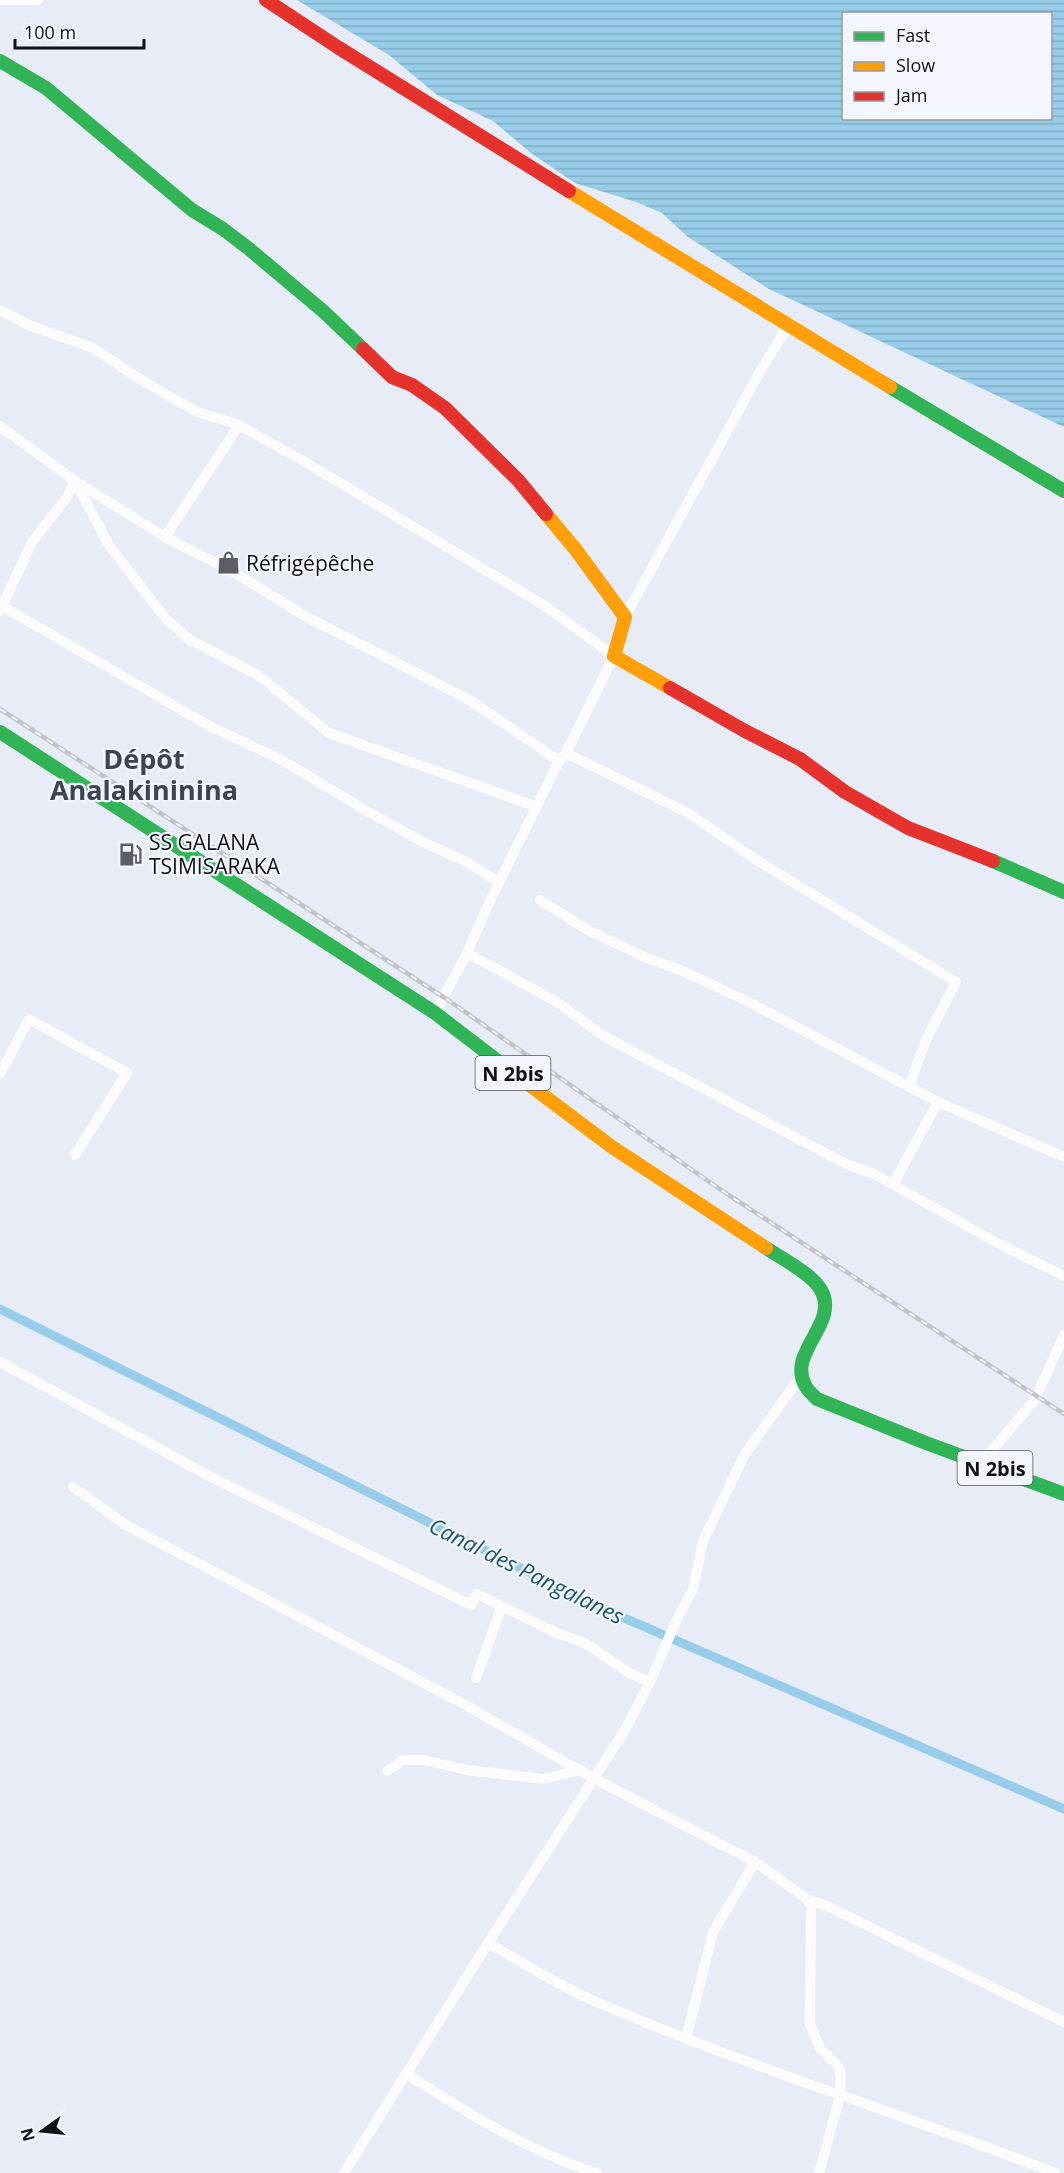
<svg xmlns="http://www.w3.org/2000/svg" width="1064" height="2173" viewBox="0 0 1064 2173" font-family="'Open Sans',sans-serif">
<defs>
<pattern id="water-rules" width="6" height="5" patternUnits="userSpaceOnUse" patternTransform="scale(1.5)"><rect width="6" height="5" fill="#97cde9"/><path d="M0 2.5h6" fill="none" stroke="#81afc7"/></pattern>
</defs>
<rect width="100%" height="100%" fill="#e7ecf7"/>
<!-- water -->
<path fill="url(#water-rules)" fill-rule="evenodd" d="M297,0H1064V427L769,289L688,237L662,213L636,202L575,183L531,153L493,121L437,95L389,55ZM844,14H1050V118H844Z"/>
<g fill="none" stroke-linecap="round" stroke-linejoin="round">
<!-- canal -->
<path stroke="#97cde9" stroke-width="9" d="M0,1309L599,1607L1064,1809"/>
<!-- street -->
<g stroke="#fbfcfe" stroke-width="10">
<path d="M0,0H38"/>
<path d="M0,310L31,326L93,348L143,381L197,412L239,425L305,462L542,604L614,656L566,753L559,761"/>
<path d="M0,426L75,481L165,537L230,570L305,616L471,701L559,761L490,901L467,953L435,1013"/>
<path d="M75,481L109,545L165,618L190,640L258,675L329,733L535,806"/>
<path d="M165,537L239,425"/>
<path d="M2,606L211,727L280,759L367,811L419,840L468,863L499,882"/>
<path d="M0,611L32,542L67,497L75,481"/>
<path d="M625,617L761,370L788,326"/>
<path d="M566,753L690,814L755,859L956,982L925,1042L909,1087"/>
<path d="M540,900L586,929L647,958L680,970L751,1003L938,1102L1064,1157"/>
<path d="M467,953L557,1002L602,1035L846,1164L874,1174L1001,1245L1064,1276"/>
<path d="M0,1074L29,1019L127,1073L75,1155"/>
<path d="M893,1184L938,1102"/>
<path d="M0,1362L211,1477L471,1605L477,1594L559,1634L585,1643L629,1673L650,1682"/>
<path d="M981,1463L1034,1401L1064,1335"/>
<path d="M73,1487L126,1525L462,1703L593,1778L755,1862L807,1899L829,1907L1064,2022"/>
<path d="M476,1678L502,1606"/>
<path d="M387,1771L403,1760H424L467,1770L543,1779L581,1770"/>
<path d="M807,1899L811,1906L810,2024L820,2048L839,2067L841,2078L840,2096L819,2173"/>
<path d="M488,1943C522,1962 556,1984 592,2000C743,2066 902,2113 1055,2173"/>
<path d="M686,2038L713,1932L755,1862"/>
<path d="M406,2074C467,2112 528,2152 597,2173"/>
<path d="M344,2173L488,1943L625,1730L650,1682L676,1621L693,1589L703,1541L745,1454L800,1377"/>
</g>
<!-- fast -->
<g stroke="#30b455" stroke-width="14">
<path d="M0,61L46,88L192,210L223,229L248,248L323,311L363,349"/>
<path d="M890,387L1064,491"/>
<path d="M0,732L435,1013L499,1062"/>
<path d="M993,861L1064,892"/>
<path d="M766,1248C781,1258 812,1274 821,1290C840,1323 787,1352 805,1385C807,1390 813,1395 817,1399L926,1443L1064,1494"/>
</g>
<!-- slow -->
<g stroke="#ff9f0a" stroke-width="14">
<path d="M569,191L890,387"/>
<path d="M546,514L576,550L625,617L614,656L670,688"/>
<path d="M499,1062L612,1147L766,1248"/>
</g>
<!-- jam -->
<g stroke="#e5322d" stroke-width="14">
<path d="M266,0L339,48L569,191"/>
<path d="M363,349L392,377L412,385L445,408L518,480L546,514"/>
<path d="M670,688L745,731L800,759L845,792L908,828L993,861"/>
</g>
<defs>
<path id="rail" d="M0,709L445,998L724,1192L1064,1414"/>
</defs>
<!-- rail casing -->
<use href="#rail" stroke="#c2c4c7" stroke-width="4.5"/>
<!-- rail -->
<use href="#rail" stroke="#f3f6fe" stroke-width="2" stroke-dasharray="7" stroke-linecap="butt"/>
</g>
<!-- icons -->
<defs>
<symbol id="shop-bare" viewBox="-9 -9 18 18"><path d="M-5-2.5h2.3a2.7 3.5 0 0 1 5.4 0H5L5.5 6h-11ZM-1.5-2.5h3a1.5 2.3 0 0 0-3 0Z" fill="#5b5e66" stroke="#f3f6fe" stroke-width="2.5" paint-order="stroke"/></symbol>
<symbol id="fuel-bare" viewBox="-9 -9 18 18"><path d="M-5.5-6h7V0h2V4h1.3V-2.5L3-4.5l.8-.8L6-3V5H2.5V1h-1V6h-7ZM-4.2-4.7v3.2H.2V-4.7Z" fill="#5b5e66" stroke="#f3f6fe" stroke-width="2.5" paint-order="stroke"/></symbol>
</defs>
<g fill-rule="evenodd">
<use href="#shop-bare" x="212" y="546" width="33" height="33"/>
<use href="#fuel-bare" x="114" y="838" width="33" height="33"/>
</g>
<g text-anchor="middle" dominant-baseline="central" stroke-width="4.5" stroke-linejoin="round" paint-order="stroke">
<!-- shield labels -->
<g fill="#f3f6fe" stroke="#53565d" stroke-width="1.5">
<rect x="475.5" y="1056" width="75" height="34" rx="4.5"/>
<rect x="957.5" y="1451" width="75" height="34" rx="4.5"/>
</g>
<g font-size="20" font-weight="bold" fill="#0f1118">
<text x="513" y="1073">N 2bis</text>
<text x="995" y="1468">N 2bis</text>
</g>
<!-- poi labels -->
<g font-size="21" fill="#0f1118" stroke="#f3f6fe" text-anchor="start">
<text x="246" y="563">Réfrigépêche</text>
<text x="149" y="842">SS GALANA<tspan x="149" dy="24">TSIMISARAKA</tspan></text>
</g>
<!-- water labels -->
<g font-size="22" font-style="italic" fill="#1a556d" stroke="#f3f6fe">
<text transform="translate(527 1570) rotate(26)">Canal des Pangalanes</text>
</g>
<!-- district labels -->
<g font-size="27" font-weight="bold" fill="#3e4454" stroke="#f3f6fe">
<text x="144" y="758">Dépôt<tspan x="144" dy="31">Analakininina</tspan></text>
</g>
</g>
<!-- legend -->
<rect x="842" y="12" width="210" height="108" fill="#f3f6fe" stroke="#989aa2" stroke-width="1.5"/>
<rect x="854" y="32" width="30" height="9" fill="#30b455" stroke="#989aa2" stroke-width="1.5"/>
<text x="896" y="42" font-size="18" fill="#0f1118">Fast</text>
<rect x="854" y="62" width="30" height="9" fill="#ff9f0a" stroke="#989aa2" stroke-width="1.5"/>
<text x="896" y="72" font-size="18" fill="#0f1118">Slow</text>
<rect x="854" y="92" width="30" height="9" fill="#e5322d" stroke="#989aa2" stroke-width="1.5"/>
<text x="896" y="102" font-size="18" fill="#0f1118">Jam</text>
<!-- north arrow -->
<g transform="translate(42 2131) rotate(255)" stroke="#f3f6fe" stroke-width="4.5" paint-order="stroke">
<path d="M0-4.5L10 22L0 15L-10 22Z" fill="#0f1118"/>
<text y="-9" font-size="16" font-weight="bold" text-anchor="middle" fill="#0f1118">N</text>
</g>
<!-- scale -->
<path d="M15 39v9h129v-9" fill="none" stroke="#0f1118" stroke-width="3"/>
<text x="24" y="39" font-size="18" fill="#0f1118" stroke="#f3f6fe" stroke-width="4.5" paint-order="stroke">100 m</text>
</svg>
